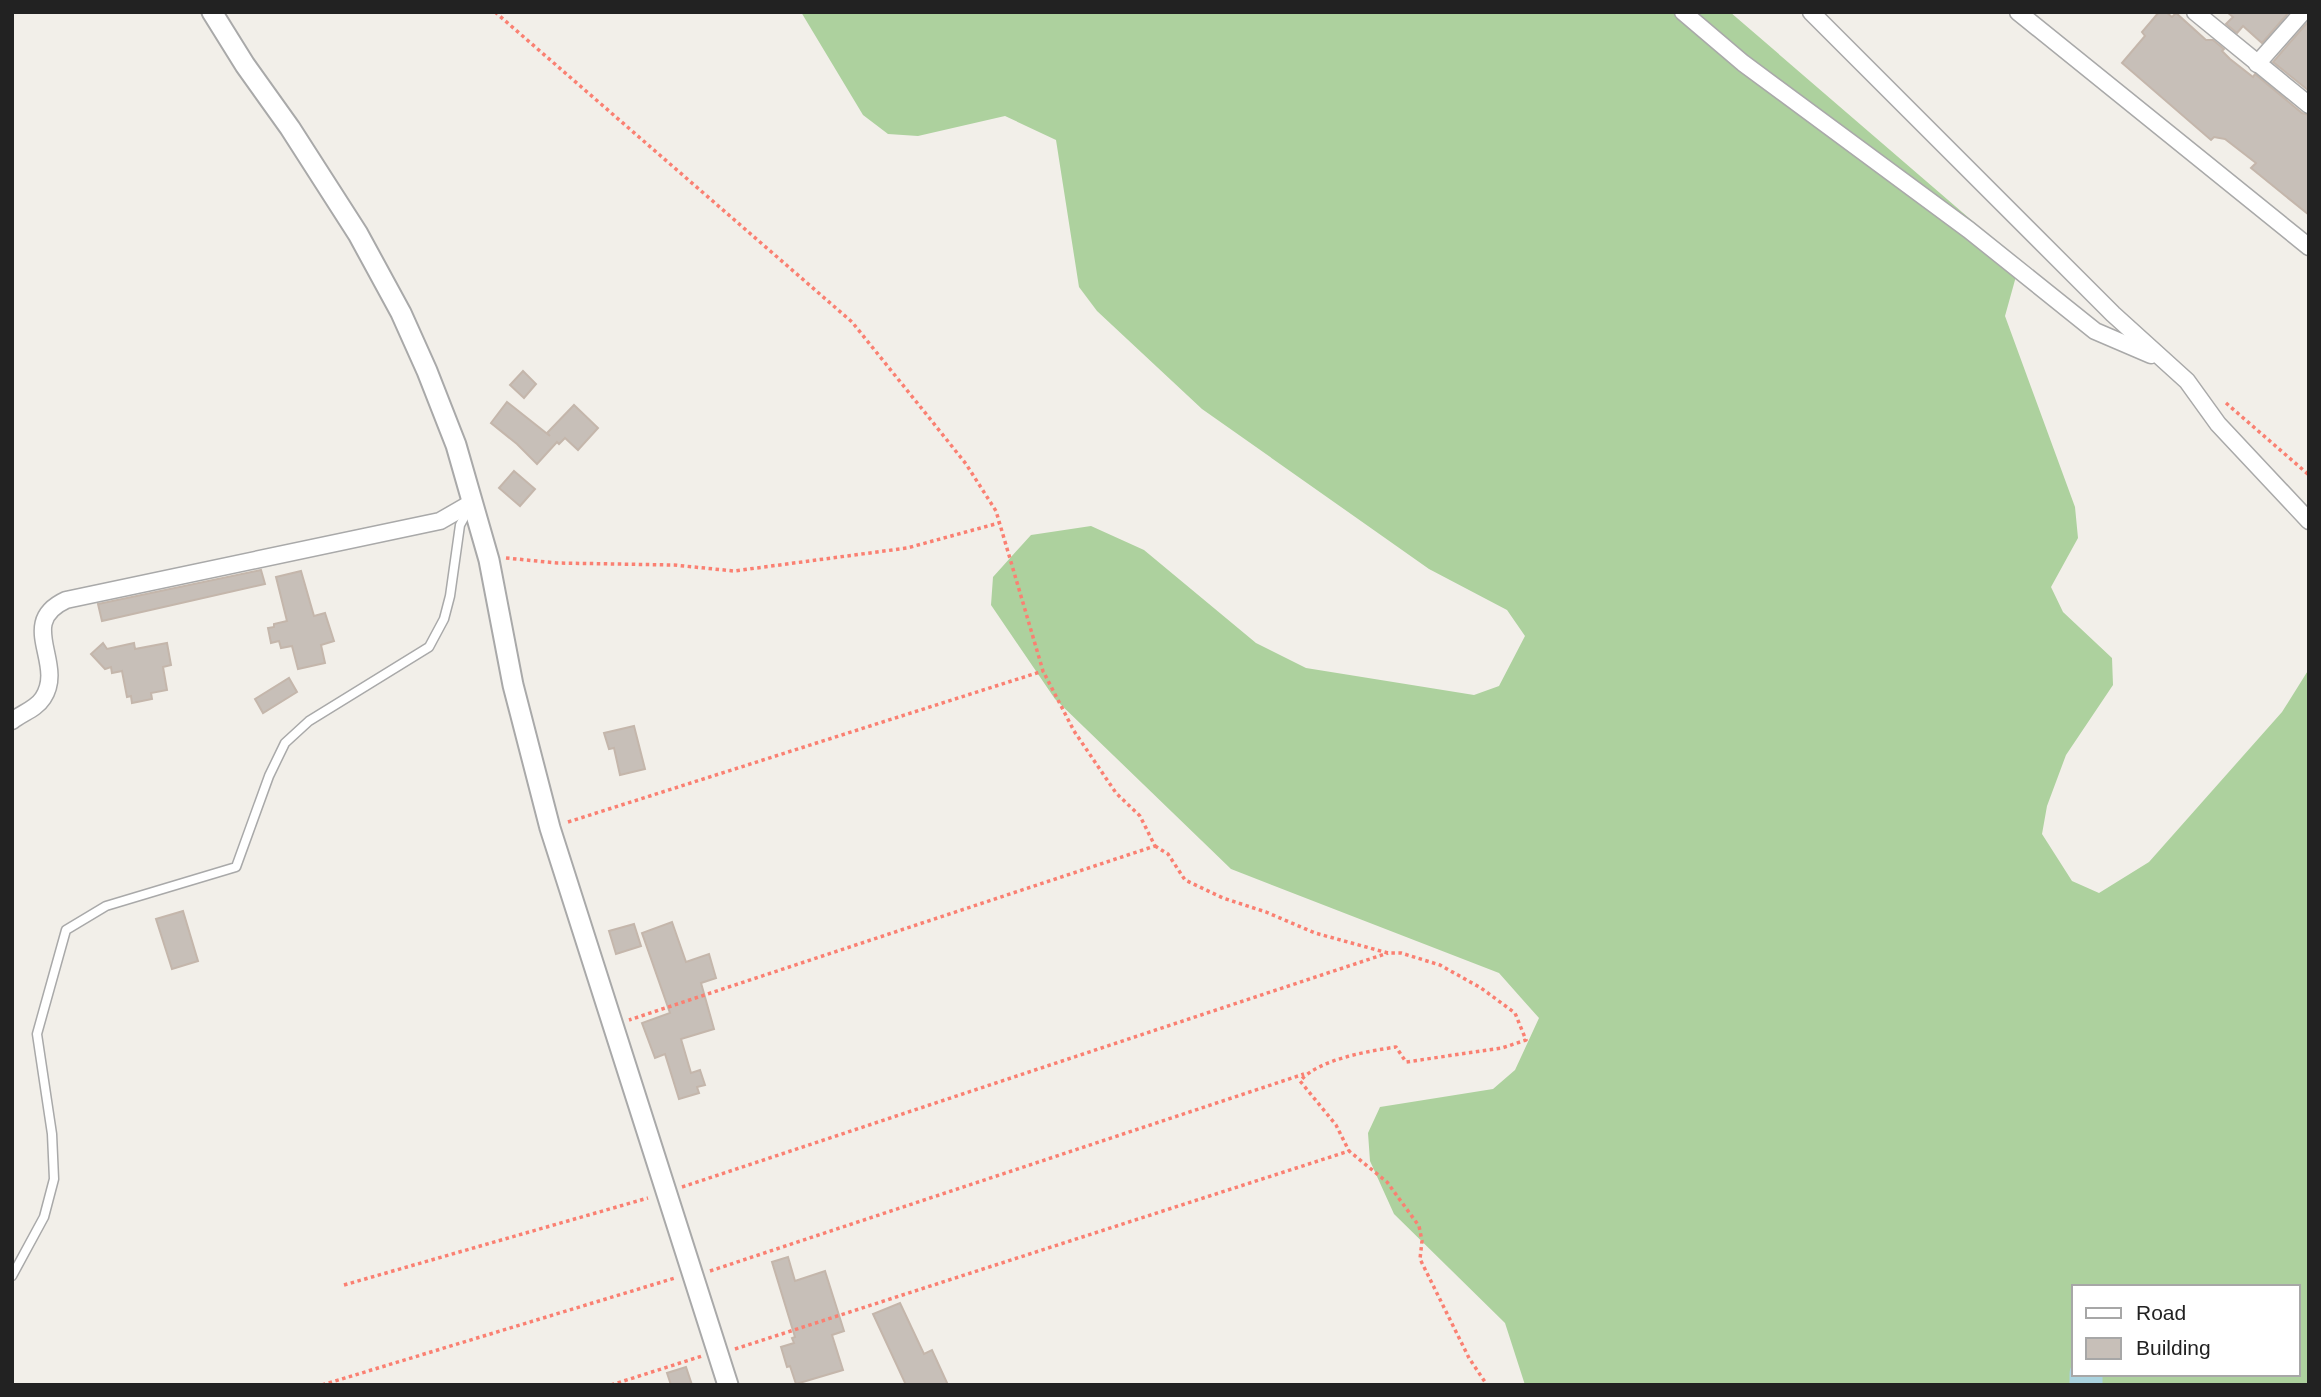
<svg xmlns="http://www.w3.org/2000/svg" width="2321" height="1397" viewBox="0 0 2321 1397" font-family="Arial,sans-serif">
<rect width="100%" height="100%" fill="#f2efe9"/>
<!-- forest -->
<path fill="#add19e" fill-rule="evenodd" d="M801,12H1730L2020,262L2005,316L2075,507L2078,538L2051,587L2063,612L2112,658L2113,685L2066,755L2047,806L2042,834L2072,881L2099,893L2149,862L2282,712L2309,669V1385H1525L1505,1323L1394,1214L1370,1161L1368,1133L1380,1107L1493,1089L1515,1070L1539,1018L1499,973L1231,869L1055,699L991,605L993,577L1031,535L1091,526L1144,550L1256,643L1306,668L1474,695L1499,686L1525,636L1507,610L1429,569L1202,409L1097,311L1079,287L1056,140L1005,116L918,136L888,134L863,115ZM2074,1287H2298V1374H2074Z"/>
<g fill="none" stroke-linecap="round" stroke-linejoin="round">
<!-- river -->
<path stroke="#aad3df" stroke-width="33" d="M2086,1374V1385"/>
</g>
<!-- building -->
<g fill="#c7bfb8" stroke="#c4b6ab" stroke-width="2">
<path d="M2159,12H2166L2172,17L2176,13L2206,40H2213L2224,49L2222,51L2230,59L2253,77L2255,74L2302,113L2309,115V215L2251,168L2256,163L2225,139L2214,137L2211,140L2122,63L2145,36L2142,32Z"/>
<path d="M2227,12H2289L2262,43L2243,26L2237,33L2226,24L2233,17Z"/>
<path d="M2307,23L2309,24V91L2273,62Z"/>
<path d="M523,371L536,384L524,398L510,385Z"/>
<path d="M507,402L550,436L547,433L574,405L598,428L578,450L565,438L559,444L557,442L537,464L517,444L491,423Z"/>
<path d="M514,471L535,489L520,506L499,488Z"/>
<path d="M261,570L265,584L102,621L98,604Z"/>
<path d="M301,571L314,616L325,613L334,641L321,645L325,663L298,669L292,646L281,648L279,641L271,643L268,628L274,627V624L287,621L276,577Z"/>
<path d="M103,643L107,649L134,643L135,649L167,643L171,665L163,667L167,690L151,693L152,699L132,703L131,696L127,697L122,671L112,673L111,667L105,669L91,654Z"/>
<path d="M289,678L297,692L263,713L255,699Z"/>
<path d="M634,726L645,769L620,775L614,748L609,749L604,733Z"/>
<path d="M183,911L198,961L172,969L156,919Z"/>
<path d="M672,922L686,962L709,954L716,978L701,983L714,1029L681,1039L691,1073L700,1070L705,1085L697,1087L699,1093L679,1099L665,1054L655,1058L642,1023L670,1013L642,933Z"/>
<path d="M634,924L641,946L616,954L609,931Z"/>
<path d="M788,1257L795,1281L825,1271L844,1331L832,1335L843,1370L796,1384L790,1366L787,1367L781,1347L794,1343L792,1338L795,1337L772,1262Z"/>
<path d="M900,1303L924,1354L932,1350L948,1385H906L873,1314Z"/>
<path d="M686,1367L692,1385H671L667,1373Z"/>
</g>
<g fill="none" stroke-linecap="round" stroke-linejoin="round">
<defs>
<path id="service" d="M12,1276L44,1217L54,1179L52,1134L37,1034L66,930L106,906L236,867L269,776L285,743L309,721L429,647L444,619L450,596L460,525L470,507"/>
<g id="minor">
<path d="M1683,12L1743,63L1969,230L2095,331L2151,355"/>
<path d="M1811,12L2113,314L2187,381L2218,424L2309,521"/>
<path d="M2018,12L2309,247"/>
<path d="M2195,12L2309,105"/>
<path d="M2257,64L2303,12"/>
<path d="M12,721C22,713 36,709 43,698C66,663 16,623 66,600L440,521L473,502"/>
</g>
<path id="tertiary" d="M212,12L245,65L290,128L358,234L401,313L427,371L456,445L489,560L513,685L550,828L728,1385"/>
</defs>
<!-- service casing -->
<use href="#service" stroke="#a9a9a9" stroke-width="11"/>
<!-- minor casing -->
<use href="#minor" stroke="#a9a9a9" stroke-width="19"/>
<!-- tertiary casing -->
<use href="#tertiary" stroke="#a9a9a9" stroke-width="23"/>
<!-- path -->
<g stroke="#fa8072" stroke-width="3.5" stroke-dasharray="3.5 3.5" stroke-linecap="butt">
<path d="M495,12L852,322L931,420L966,464L996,511L1043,671L1074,731L1116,793L1140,816L1155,846L629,1020"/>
<path d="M2226,403L2309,475"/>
<path d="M506,558L557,563L674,565L734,571L907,548L999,523"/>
<path d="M568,822L1043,671"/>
<path d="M1155,846L1168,854L1185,880L1223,898L1266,912L1315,933L1388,953H1401L1440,965L1481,988L1515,1013L1526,1040L1502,1048L1406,1062L1396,1047C1369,1051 1319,1059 1300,1081L1336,1125L1349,1151"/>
<path d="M682,1187L1388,953"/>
<path d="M710,1271L1304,1074"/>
<path d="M344,1285L648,1198"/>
<path d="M735,1349L1349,1151L1387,1182L1419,1226L1422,1241L1420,1259L1469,1358L1487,1385"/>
<path d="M322,1385L675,1278"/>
<path d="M611,1385L702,1356"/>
</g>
<!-- service -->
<use href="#service" stroke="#fff" stroke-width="8"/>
<!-- minor -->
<use href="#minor" stroke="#fff" stroke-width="16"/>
<!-- tertiary -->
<use href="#tertiary" stroke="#fff" stroke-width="19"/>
</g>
<!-- border -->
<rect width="2321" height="1397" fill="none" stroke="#222222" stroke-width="28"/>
<!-- legend -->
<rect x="2072" y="1285" width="228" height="91" fill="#ffffff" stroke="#a7a7a7" stroke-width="2"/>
<rect x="2086" y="1308" width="35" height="10" fill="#ffffff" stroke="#a7a7a7" stroke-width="2"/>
<text x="2136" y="1320" font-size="21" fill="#222222">Road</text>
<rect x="2086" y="1338" width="35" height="21" fill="#c7bfb8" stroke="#a7a7a7" stroke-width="2"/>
<text x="2136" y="1355" font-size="21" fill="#222222">Building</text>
</svg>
